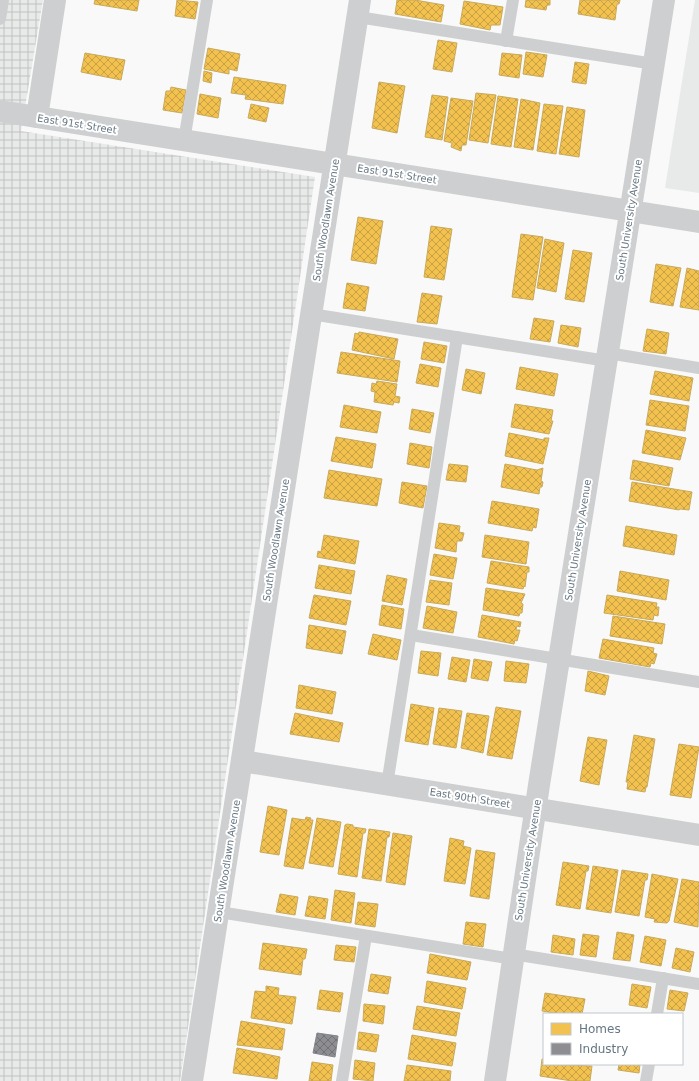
<svg xmlns="http://www.w3.org/2000/svg" width="699" height="1081" viewBox="0 0 699 1081" font-family="'DejaVu Sans',sans-serif">
<defs>
<pattern id="industrial-grid" width="8" height="8" patternUnits="userSpaceOnUse"><rect width="8" height="8" fill="#e8e9e9"/><path d="M0 4h8M4 0v8" fill="none" stroke="#c0c1c2"/></pattern>
<pattern id="homes-cross-hatch" width="8" height="8" patternUnits="userSpaceOnUse"><rect width="8" height="8" fill="#f2c14e"/><path d="M0 0l8 8M0 8l8-8" fill="none" stroke="#c8a146"/></pattern>
<pattern id="industry-cross-hatch" width="8" height="8" patternUnits="userSpaceOnUse"><rect width="8" height="8" fill="#8d8d92"/><path d="M0 0l8 8M0 8l8-8" fill="none" stroke="#717277"/></pattern>
</defs>
<rect width="100%" height="100%" fill="#f9f9f9"/>
<!-- built -->
<path fill="#e8e9e9" d="M695,0H699V193L665,188Z"/>
<!-- industrial -->
<path fill="url(#industrial-grid)" d="M0,0H43L21,131L315,177L180,1081H0Z"/>
<!-- homes -->
<g fill="url(#homes-cross-hatch)" stroke="#c8aa5e">
<path d="M95,0H139L137,11L94,4Z"/>
<path d="M177,0L198,2L195,19L175,16Z"/>
<path d="M397,0H415L444,5L441,22L395,14Z"/>
<path d="M526,0H550V5H547L546,10L525,7Z"/>
<path d="M580,0H620L619,4H617L615,20L578,14Z"/>
<path d="M464,1L503,7L500,25H491L490,30L460,24Z"/>
<path d="M438,40L457,43L452,72L433,69Z"/>
<path d="M208,48L240,54L237,71L229,69V74L204,69Z"/>
<path d="M526,52L547,55L543,77L523,74Z"/>
<path d="M85,53L125,60L121,80L81,72Z"/>
<path d="M502,53L522,55L519,78L499,75Z"/>
<path d="M575,62L589,64L586,84L572,82Z"/>
<path d="M204,71L212,73L211,83L203,81Z"/>
<path d="M234,77L286,85L283,104L245,99L246,95L231,93Z"/>
<path d="M379,82L405,86L397,133L372,128Z"/>
<path d="M171,87L186,90L182,113L163,110L166,91H170Z"/>
<path d="M476,93L496,95L488,143L469,140Z"/>
<path d="M200,94L221,98L218,118L197,114Z"/>
<path d="M432,95L448,97L442,140L425,137Z"/>
<path d="M498,96L518,99L511,147L491,144Z"/>
<path d="M451,98L473,101L466,145H462L461,151L451,147L452,143L444,141Z"/>
<path d="M521,99L540,103L533,150L514,147Z"/>
<path d="M251,104L269,108L266,122L248,118Z"/>
<path d="M544,104L563,106L556,154L537,151Z"/>
<path d="M567,107L585,110L579,157L559,154Z"/>
<path d="M358,217L383,221L376,264L351,260Z"/>
<path d="M431,226L452,229L444,280L424,277Z"/>
<path d="M521,234L543,237L533,300L512,297Z"/>
<path d="M545,239L564,243L556,292L537,288Z"/>
<path d="M573,250L592,253L584,302L565,299Z"/>
<path d="M656,264L681,268L673,306L650,302Z"/>
<path d="M687,268L699,271V310L680,307Z"/>
<path d="M347,283L369,287L365,311L343,308Z"/>
<path d="M422,293L442,296L437,324L417,322Z"/>
<path d="M534,318L554,321L550,342L530,339Z"/>
<path d="M561,325L581,328L578,347L558,343Z"/>
<path d="M647,329L669,333L666,354L643,351Z"/>
<path d="M359,332L398,339L394,359L352,350L355,333L358,334Z"/>
<path d="M424,342L447,346L444,363L421,359Z"/>
<path d="M341,352L400,361L397,382L337,373Z"/>
<path d="M420,364L441,368L438,387L416,383Z"/>
<path d="M520,367L558,374L554,396L516,389Z"/>
<path d="M466,369L485,373L481,394L462,390Z"/>
<path d="M655,371L693,378L689,401L650,394Z"/>
<path d="M377,381L397,384L395,396L400,397L399,403L394,402L393,405L374,402L375,392L371,391L372,383L376,384Z"/>
<path d="M650,400L689,406L685,431L646,425Z"/>
<path d="M515,404L553,410L551,421H553L549,434L511,427Z"/>
<path d="M344,405L381,412L377,433L340,427Z"/>
<path d="M412,409L434,413L430,433L409,429Z"/>
<path d="M646,430L686,438L680,460L642,453Z"/>
<path d="M509,433L544,440V438H549L543,464L505,456Z"/>
<path d="M336,437L376,444L372,468L331,461Z"/>
<path d="M410,443L432,447L429,468L407,464Z"/>
<path d="M633,460L673,468L669,486L630,479Z"/>
<path d="M449,464L468,466L466,482L446,480Z"/>
<path d="M505,464L537,470L543,468L541,481L543,482L542,487H540L539,494L501,487Z"/>
<path d="M329,470L382,479L377,506L324,498Z"/>
<path d="M402,482L427,486L423,508L399,503Z"/>
<path d="M632,482L692,492L689,510L680,509L679,510L629,501Z"/>
<path d="M492,501L539,509L536,528L533,527L532,531L488,523Z"/>
<path d="M439,523L460,526L459,532L464,533L462,541H457L456,552L435,548Z"/>
<path d="M626,526L677,535L674,555L623,546Z"/>
<path d="M324,535L359,541L355,564L317,557L318,551L321,552Z"/>
<path d="M485,535L529,542L526,564L482,557Z"/>
<path d="M434,554L457,558L453,579L430,575Z"/>
<path d="M491,561L529,567V572H527L525,587L524,586L523,589L487,583Z"/>
<path d="M319,565L355,571L351,594L315,588Z"/>
<path d="M620,571L669,580L666,600L617,591Z"/>
<path d="M387,575L407,579L402,605L382,601Z"/>
<path d="M430,580L452,583L449,605L426,602Z"/>
<path d="M486,588L525,594L521,603L523,604L522,613H520L519,616L483,610Z"/>
<path d="M314,595L351,601L346,625L309,618Z"/>
<path d="M607,595L657,603L656,607H659L658,616L654,615L653,620L604,613Z"/>
<path d="M382,605L404,609L401,629L379,625Z"/>
<path d="M427,606L457,612L453,633L423,628Z"/>
<path d="M482,615L521,622L520,627L517,626L516,630H520L517,641L515,640L514,644L478,637Z"/>
<path d="M613,616L665,624L662,644L610,636Z"/>
<path d="M309,625L346,631L342,654L306,648Z"/>
<path d="M373,634L401,640L397,660L368,654Z"/>
<path d="M603,639L654,648L653,653L657,654L654,664L651,663L650,667L599,658Z"/>
<path d="M421,651L441,653L438,676L418,673Z"/>
<path d="M452,657L470,660L466,682L448,679Z"/>
<path d="M474,659L492,662L488,681L471,678Z"/>
<path d="M506,661L529,664L526,683L504,681Z"/>
<path d="M588,671L609,676L605,695L585,691Z"/>
<path d="M299,685L336,692L332,714L296,708Z"/>
<path d="M411,704L434,708L428,745L405,741Z"/>
<path d="M496,707L521,711L512,759L487,755Z"/>
<path d="M439,708L462,711L456,748L433,744Z"/>
<path d="M295,713L343,723L339,742L290,734Z"/>
<path d="M467,713L489,716L483,753L461,748Z"/>
<path d="M634,735L655,739L647,787H646L645,792L627,789L628,782H626Z"/>
<path d="M588,737L607,740L599,785L580,781Z"/>
<path d="M679,744L699,747L691,798L670,795Z"/>
<path d="M268,806L287,810L279,855L260,852Z"/>
<path d="M306,817L311,818L310,820H313L303,869L284,866L292,818L305,820Z"/>
<path d="M317,818L341,822L333,867L309,863Z"/>
<path d="M347,824L353,825V827L366,829L365,833H363L357,877L338,874L345,825Z"/>
<path d="M369,829L390,832L389,837H387L381,881L362,878Z"/>
<path d="M393,833L412,836L405,885L386,882Z"/>
<path d="M450,838L464,841L463,846L471,848L465,884L444,881Z"/>
<path d="M476,850L495,853L489,899L470,896Z"/>
<path d="M563,862L589,866L588,871H586L580,909L556,905Z"/>
<path d="M593,866L618,870L611,913L586,909Z"/>
<path d="M622,870L648,874L647,880H645L639,916L615,912Z"/>
<path d="M652,874L678,879L669,921L667,923L654,922L655,919L645,917Z"/>
<path d="M682,879L699,882L698,927L674,922Z"/>
<path d="M335,890L355,893L351,923L331,920Z"/>
<path d="M280,894L298,897L295,915L276,912Z"/>
<path d="M309,896L328,899L325,919L305,916Z"/>
<path d="M358,902L378,904L375,927L355,924Z"/>
<path d="M466,922L486,924L483,947L463,944Z"/>
<path d="M617,932L634,935L630,961L613,959Z"/>
<path d="M583,934L599,936L596,957L580,955Z"/>
<path d="M553,935L575,939L573,955L551,952Z"/>
<path d="M645,936L666,940L661,966L640,962Z"/>
<path d="M263,943L307,949L305,959H303L301,975L259,969Z"/>
<path d="M336,945L356,947L354,962L334,960Z"/>
<path d="M676,948L694,952L690,972L672,968Z"/>
<path d="M430,954L471,962L467,980L427,973Z"/>
<path d="M371,974L391,977L388,994L368,991Z"/>
<path d="M427,981L466,988L462,1009L424,1002Z"/>
<path d="M632,984L651,987L647,1008L629,1005Z"/>
<path d="M266,986L279,988L278,995L296,997L292,1024L251,1018L255,991L266,992Z"/>
<path d="M320,990L343,993L340,1012L317,1009Z"/>
<path d="M670,990L688,993L684,1011L667,1009Z"/>
<path d="M545,993L585,999L582,1014H560L542,1011Z"/>
<path d="M364,1004L385,1006L383,1024L363,1021Z"/>
<path d="M417,1006L460,1013L456,1036L413,1029Z"/>
<path d="M241,1021L285,1029L282,1050L237,1045Z"/>
<path d="M359,1032L379,1035L376,1052L357,1049Z"/>
<path d="M412,1035L456,1043L452,1066L408,1059Z"/>
<path d="M237,1048L280,1057L277,1079L233,1073Z"/>
<path d="M542,1059H544V1064L592,1066L590,1081H572L540,1076Z"/>
<path d="M355,1060L375,1063L373,1081L353,1079Z"/>
<path d="M312,1062L333,1065L331,1081H309Z"/>
<path d="M619,1064H640L639,1073L618,1070Z"/>
<path d="M407,1065L451,1071L450,1081H404Z"/>
</g>
<!-- industry -->
<path fill="url(#industry-cross-hatch)" stroke="#81868e" d="M317,1033L338,1036L335,1057L313,1053Z"/>
<g fill="none" stroke-linecap="round" stroke-linejoin="round">
<!-- lane -->
<g stroke="#cecfd0" stroke-width="12">
<path d="M358,17L654,64"/>
<path d="M0,19L3,0"/>
<path d="M506,41L513,0"/>
<path d="M184,141L207,0"/>
<path d="M311,314L607,361"/>
<path d="M608,353L699,368"/>
<path d="M411,635L699,682"/>
<path d="M387,785L457,337"/>
<path d="M219,912L513,959"/>
<path d="M513,954L699,984"/>
<path d="M657,1014L663,978"/>
<path d="M342,1081L366,936"/>
<path d="M646,1081L649,1064"/>
</g>
<!-- street -->
<g stroke="#cecfd0" stroke-width="22">
<path d="M0,111L699,222"/>
<path d="M37,117L55,0"/>
<path d="M242,761L699,835"/>
<path d="M192,1081L360,0"/>
<path d="M495,1081L539,785L664,0"/>
</g>
</g>
<g text-anchor="middle" dominant-baseline="central" stroke-width="4" stroke-linejoin="round" paint-order="stroke">
<!-- street labels -->
<g font-size="10" fill="#657683" stroke="#fff">
<text transform="translate(77 124) rotate(9)">East 91st Street</text>
<text transform="translate(397 174) rotate(9)">East 91st Street</text>
<text transform="translate(326 220) rotate(-81)">South Woodlawn Avenue</text>
<text transform="translate(629 220) rotate(-81)">South University Avenue</text>
<text transform="translate(276 540) rotate(-81)">South Woodlawn Avenue</text>
<text transform="translate(578 540) rotate(-81)">South University Avenue</text>
<text transform="translate(470 798) rotate(9)">East 90th Street</text>
<text transform="translate(528 860) rotate(-81)">South University Avenue</text>
<text transform="translate(227 861) rotate(-81)">South Woodlawn Avenue</text>
</g>
</g>
<!-- legend -->
<rect x="543" y="1013" width="140" height="52" fill="#ffffff" stroke="#c1c8cd"/>
<rect x="551" y="1023" width="20" height="12" fill="#f2c14e" stroke="#c1c8cd"/>
<text x="579" y="1033" font-size="12" fill="#657683">Homes</text>
<rect x="551" y="1043" width="20" height="12" fill="#8d8d92" stroke="#c1c8cd"/>
<text x="579" y="1053" font-size="12" fill="#657683">Industry</text>
</svg>
